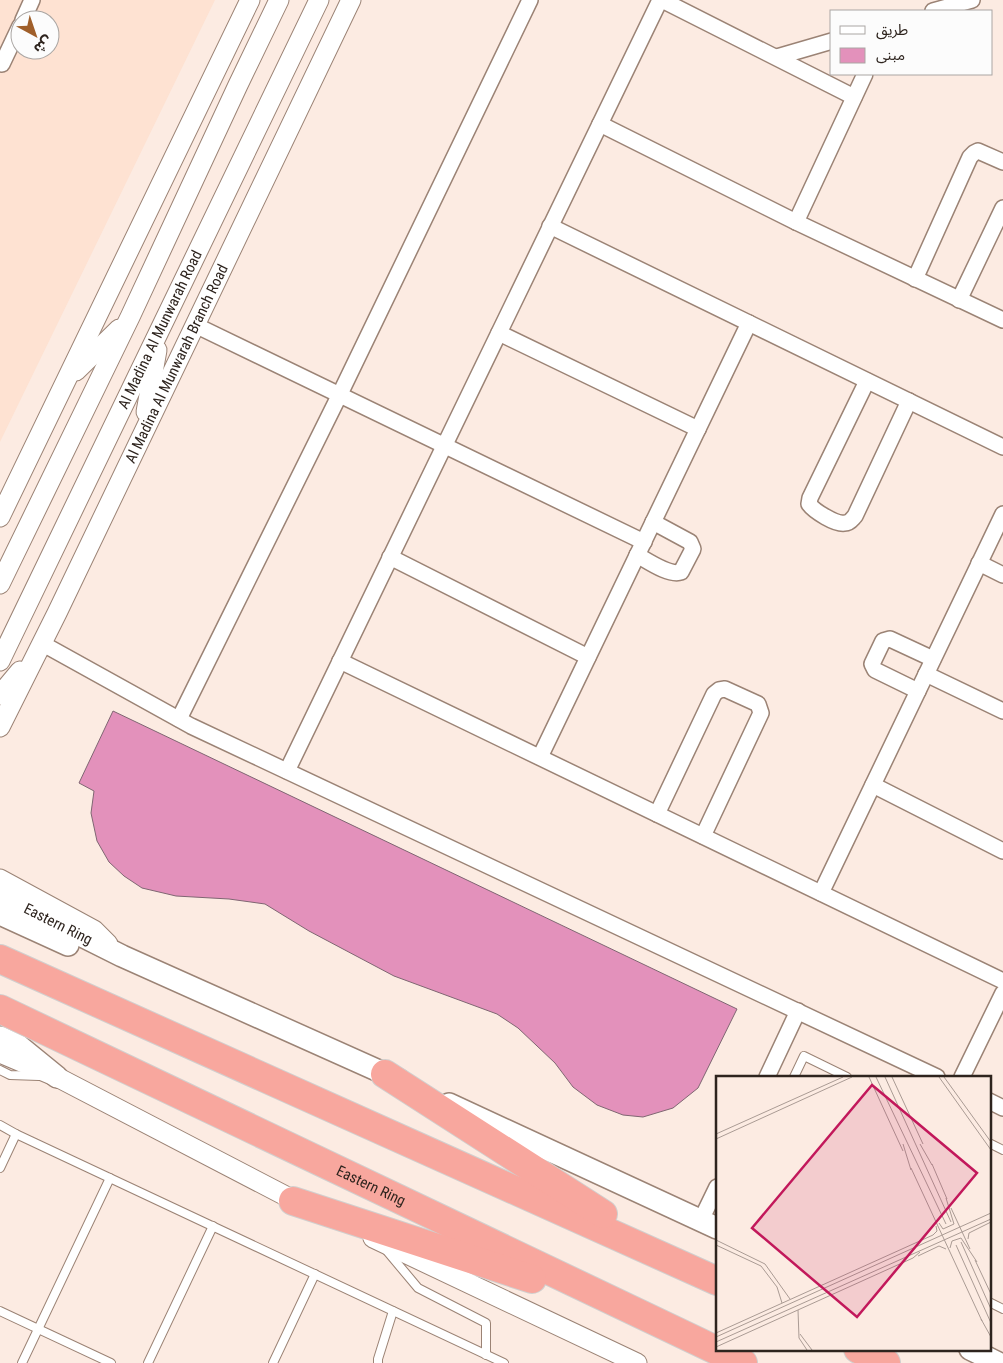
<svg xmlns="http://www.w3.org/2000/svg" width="1003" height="1363" viewBox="0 0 1003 1363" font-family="'Roboto Condensed','Noto Sans Arabic',sans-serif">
<rect width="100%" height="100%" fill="#fcebe2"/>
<!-- built -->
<path fill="#fee2d2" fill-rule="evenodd" d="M0,0H215L0,442ZM20,20H50V50H20Z"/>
<!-- building -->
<path fill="#e391bb" stroke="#7f6672" d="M113,711L737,1009L698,1088L673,1108L643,1117L623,1115L597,1105L573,1087L555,1063L518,1028L497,1014L394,976L309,931L265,904L229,899L176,896L142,888L124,876L109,862L97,841L91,813L94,791L79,783Z"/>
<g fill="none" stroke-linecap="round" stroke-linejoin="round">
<defs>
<g id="service">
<path d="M0,1070L10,1075L39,1076"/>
<path d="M794,1077L804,1056L847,1077"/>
<path d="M0,1125L16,1134"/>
<path d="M989,1143L1003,1150"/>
<path d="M0,1168L16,1134L504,1363"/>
<path d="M387,1251L418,1288L486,1323V1355"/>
<path d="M989,1302L1003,1309"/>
<path d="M0,1311L111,1363"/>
<path d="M22,1363L110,1178"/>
<path d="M148,1363L213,1226"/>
<path d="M273,1363L315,1274"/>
<path d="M378,1363V1359L393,1311"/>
</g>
<g id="minor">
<path d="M662,0L854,97"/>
<path d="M933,11L972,0"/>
<path d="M23,20L32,0"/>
<path d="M777,57L832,41"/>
<path d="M0,63L2,64L20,26"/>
<path d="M600,124L796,222L1003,320"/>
<path d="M796,222L865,74"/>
<path d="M550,226L1003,447"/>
<path d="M915,279L970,157L974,153L978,151L1003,162"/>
<path d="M959,300L1003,208"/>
<path d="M195,325L644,542"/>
<path d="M499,333L698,429"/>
<path d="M867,381L810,498L809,504C814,511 836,525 845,523C850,523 852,519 855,516L909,401"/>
<path d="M637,555C648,561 669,576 681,572L693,549L690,542L653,522"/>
<path d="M390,557L588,657"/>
<path d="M979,563L1003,575"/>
<path d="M43,644L191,726L937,1077"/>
<path d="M340,661L1003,981"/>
<path d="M926,674L1003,711"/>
<path d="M918,691L875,670L872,664L883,641L890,639L933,659"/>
<path d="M179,719L339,396L530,0"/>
<path d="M540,757L749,323"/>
<path d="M287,771L660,0"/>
<path d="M873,785L1003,851"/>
<path d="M657,814L714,694L719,690L725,689L758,704L761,713L703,836"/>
<path d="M821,893L1003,514"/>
<path d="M767,1077L798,1011"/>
<path d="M962,1077L1003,993"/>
<path d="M989,1101L1003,1108"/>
<path d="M701,1220L717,1187"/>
</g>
<g id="tertiary">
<path d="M76,371L119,329"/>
<path d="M146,412L157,350"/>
<path d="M0,517L250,0"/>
<path d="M0,584L130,317L238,85L279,0"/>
<path id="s1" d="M0,661L319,0"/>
<path d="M0,695L20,671"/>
<path id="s2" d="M0,727L57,613L351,0"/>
<path d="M0,879L94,930L108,944"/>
<path d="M0,1053L57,1077L303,1205"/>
<path d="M373,1238L637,1363"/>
</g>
<g id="secondary">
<path id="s3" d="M0,895L122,956L399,1080"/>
<path d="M0,914L68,945"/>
<path d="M0,1037L19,1046L57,1077"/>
<path d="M449,1104L717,1228"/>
<path d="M970,1349L998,1363"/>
</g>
<g id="motorway">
<path d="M0,959L717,1281"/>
<path id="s4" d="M0,1009L743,1363"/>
<path d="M385,1074L603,1214"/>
<path d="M293,1201L532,1279"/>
<path d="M858,1349L886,1363"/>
</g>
</defs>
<!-- service casing -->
<use href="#service" stroke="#9b8375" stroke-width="10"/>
<!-- minor casing -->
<use href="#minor" stroke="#9b8375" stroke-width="18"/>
<!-- tertiary casing -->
<use href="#tertiary" stroke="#9b8375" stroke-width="21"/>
<!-- secondary casing -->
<use href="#secondary" stroke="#9b8375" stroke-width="24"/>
<!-- motorway casing -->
<use href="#motorway" stroke="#d1cfce" stroke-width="30"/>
<!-- service -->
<use href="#service" stroke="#fff" stroke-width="8"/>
<!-- minor -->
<use href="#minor" stroke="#fff" stroke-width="15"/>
<!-- tertiary -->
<use href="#tertiary" stroke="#fff" stroke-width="19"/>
<!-- secondary -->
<use href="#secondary" stroke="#fff" stroke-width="21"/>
<!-- motorway -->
<use href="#motorway" stroke="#f8a79e" stroke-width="28"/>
</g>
<g text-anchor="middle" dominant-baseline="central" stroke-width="4.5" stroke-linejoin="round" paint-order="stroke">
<!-- street labels -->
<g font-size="15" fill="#2e241e" stroke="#fcfcfc">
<text stroke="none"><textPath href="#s1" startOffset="368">Al Madina Al Munwarah Road</textPath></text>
<text stroke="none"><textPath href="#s2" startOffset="404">Al Madina Al Munwarah Branch Road</textPath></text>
<text stroke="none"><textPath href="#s3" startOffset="65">Eastern Ring</textPath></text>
<text stroke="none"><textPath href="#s4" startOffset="411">Eastern Ring</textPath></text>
</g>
</g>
<!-- overview -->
<g transform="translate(716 1076)">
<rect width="275" height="275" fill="#fcebe2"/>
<path fill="none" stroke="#aa9b94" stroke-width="1" d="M153,1L187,75M160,1L230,148M169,1L235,146M176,1L207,68M223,1L275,74M228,1L275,66M0,58L127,1M0,63L136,1M187,68L195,94M204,68L216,89M216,88L231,123M195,92L266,245M235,132L254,173M223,147L227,153L238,148L230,122M252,163L253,157L275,146M0,164L49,188L74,223M245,166L275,233M0,169L45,190L61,211L66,227M240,169L275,247M234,172L236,165L245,162L261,186M202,180L223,170L230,173M259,184L275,218M82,234L83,262L91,274M265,243L275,261M0,257L217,159L221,155L220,150M84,258L96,274M0,261L275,137M0,266L275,143M0,271L197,182L204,176"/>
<path fill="#c2185b" fill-opacity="0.15" stroke="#c2185b" stroke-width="2.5" d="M156,9L261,97L141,241L36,152Z"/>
<rect width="275" height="275" fill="none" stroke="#2e241e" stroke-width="2.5"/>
</g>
<!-- legend -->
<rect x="830" y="10" width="162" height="65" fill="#fcfcfc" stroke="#aaa6a3"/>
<rect x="840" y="26" width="25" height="8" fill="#ffffff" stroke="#aaa6a3"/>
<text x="876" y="35" font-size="15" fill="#2e241e">طريق</text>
<rect x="840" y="48" width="25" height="15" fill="#e391bb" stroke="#aaa6a3"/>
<text x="876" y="60" font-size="15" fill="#2e241e">مبنى</text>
<!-- north arrow -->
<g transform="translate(35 35) rotate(140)"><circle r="24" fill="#fcfcfc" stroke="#aaa6a3"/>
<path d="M0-4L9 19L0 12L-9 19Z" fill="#a05f2a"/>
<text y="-8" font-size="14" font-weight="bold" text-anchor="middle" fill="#2e241e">ش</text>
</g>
</svg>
